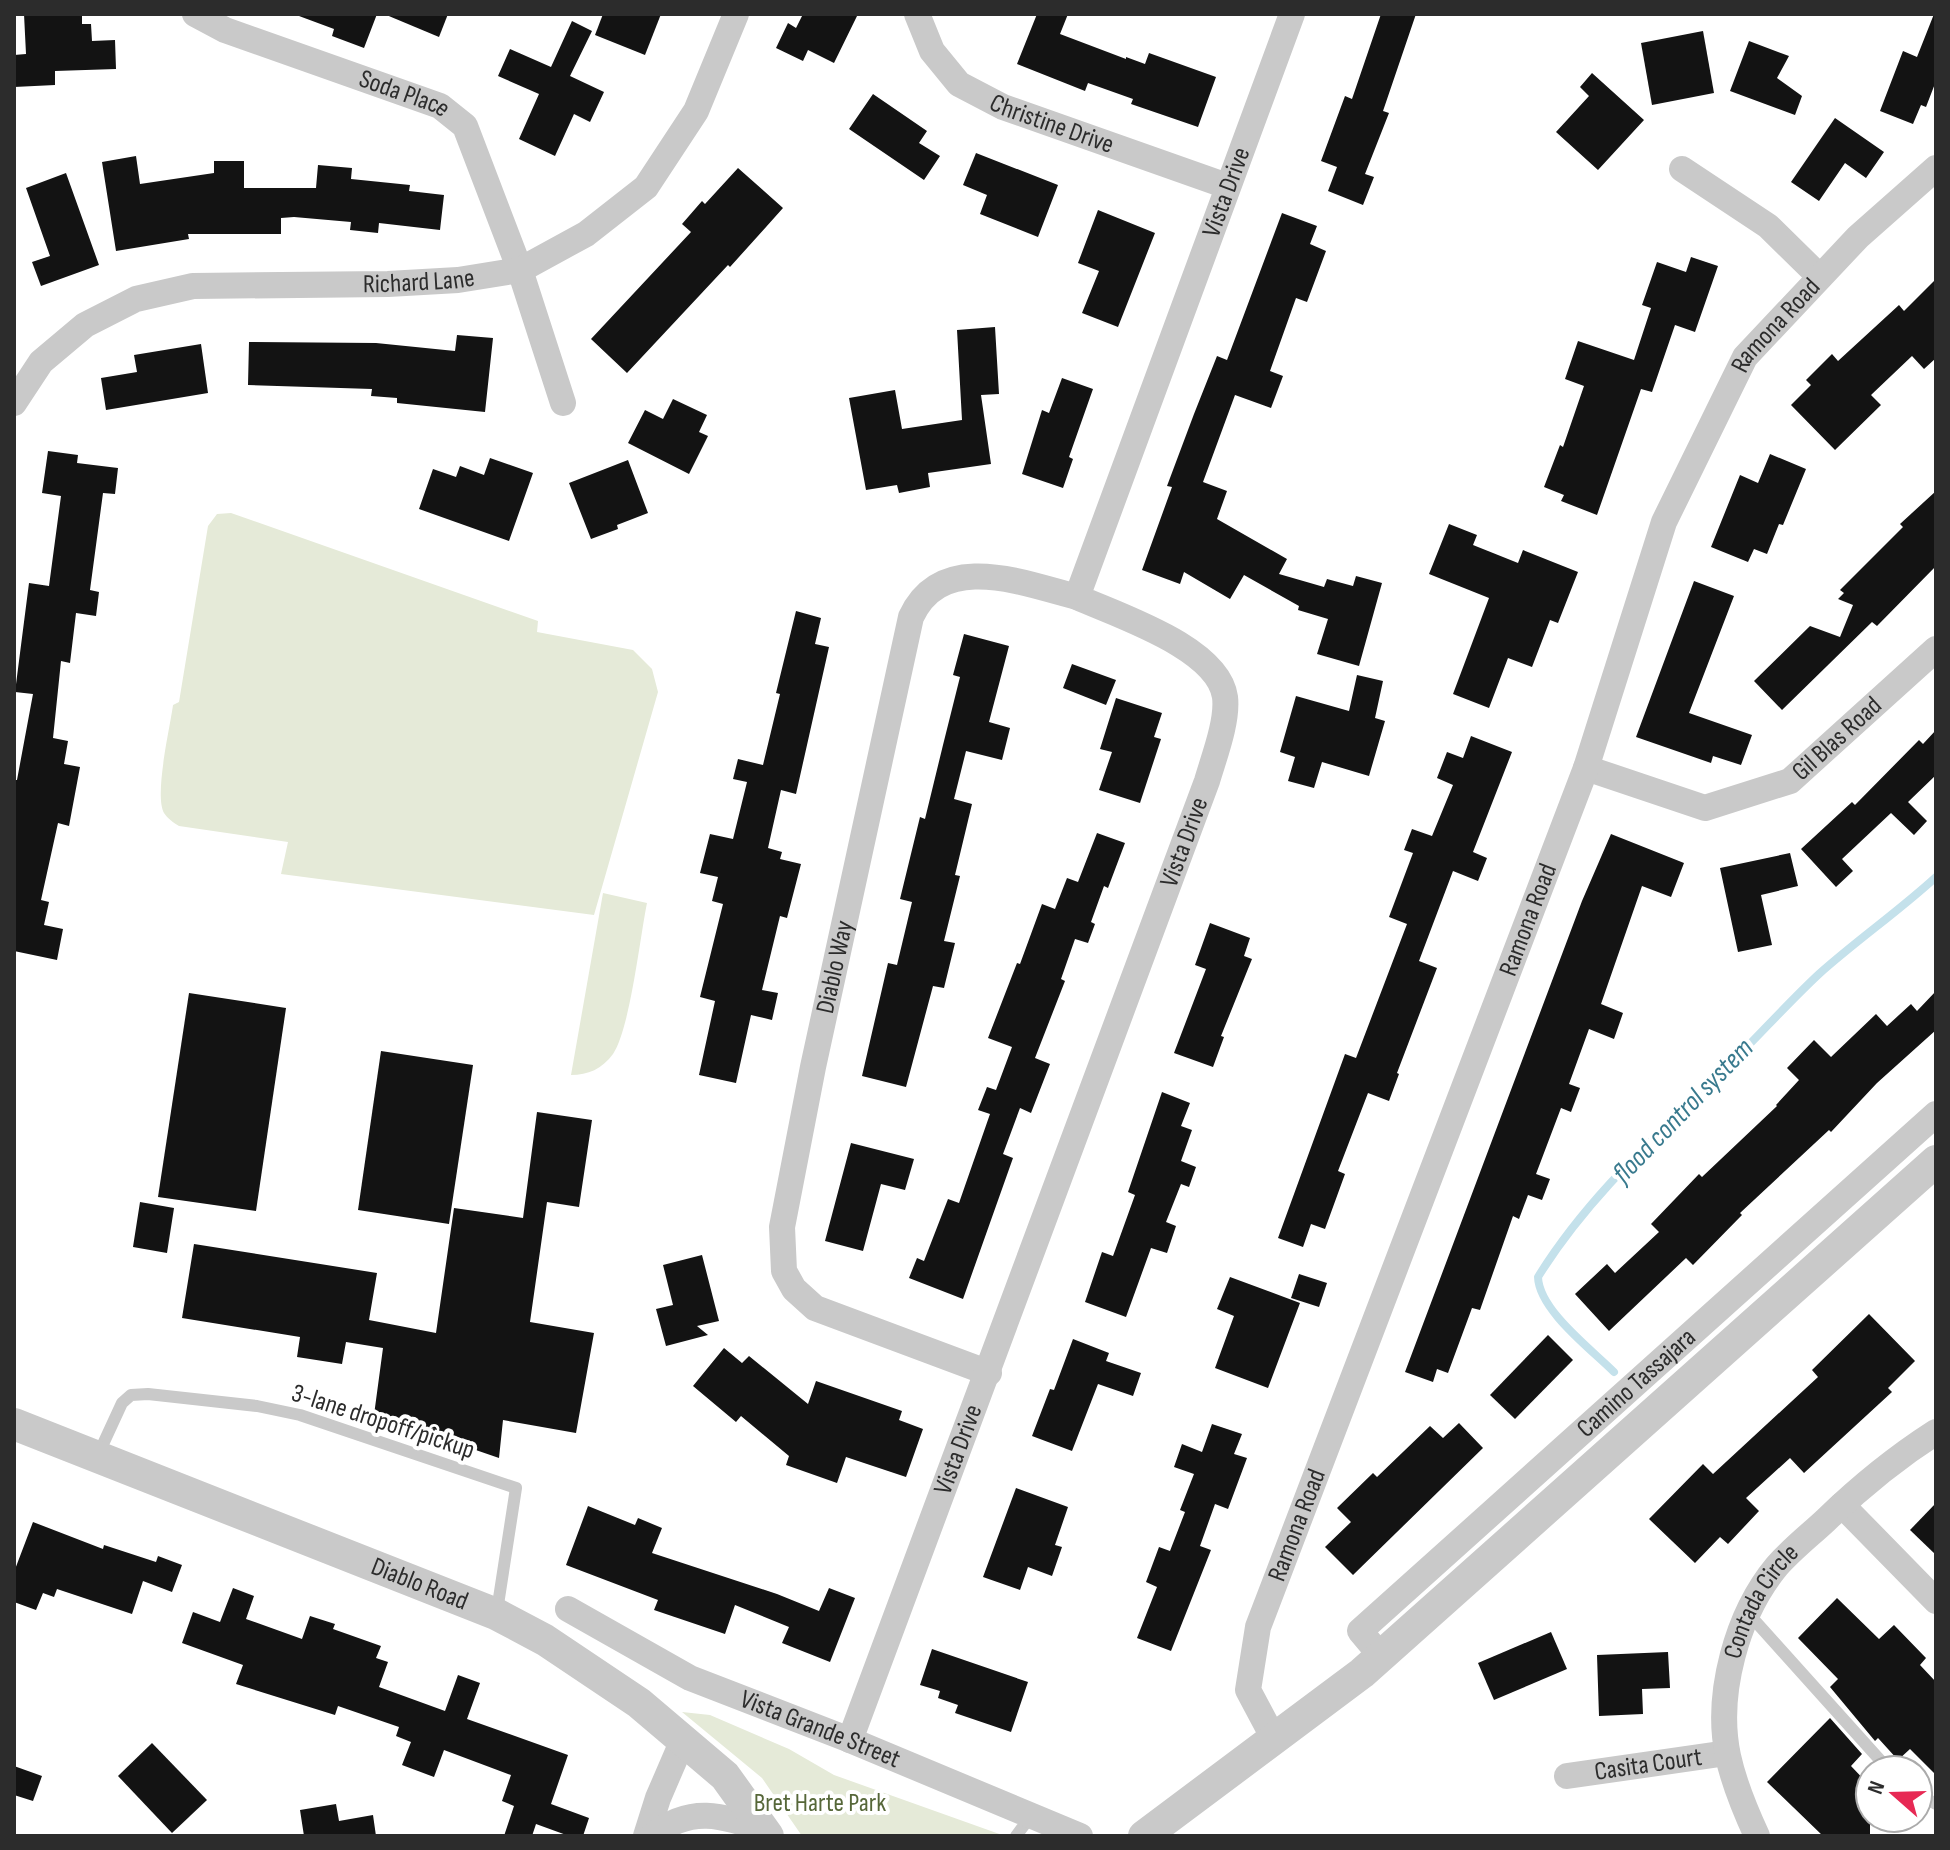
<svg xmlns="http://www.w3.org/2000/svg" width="1950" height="1850" viewBox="0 0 1950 1850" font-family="'Sofia Sans Condensed',sans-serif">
<rect width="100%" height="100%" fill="#fff"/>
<!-- green -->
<g fill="#e5ead8">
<path d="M231,513L538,621L537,632L633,650L652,669L658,692L594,915L281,874L288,842L179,826C174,823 167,818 164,813C154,795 170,728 173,705L179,702L208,526L217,514Z"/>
<path d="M603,893L647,903C640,937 630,1029 613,1054C602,1069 588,1075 571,1075Z"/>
<path d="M682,1712L710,1715L789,1749L834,1775L1005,1836H802L762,1778Z"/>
</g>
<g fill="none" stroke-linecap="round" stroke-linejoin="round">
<!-- stream -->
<path stroke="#c4e1eb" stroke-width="8" d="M1614,1372C1591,1349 1539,1310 1538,1277C1591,1191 1667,1127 1738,1056C1765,1029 1791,1000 1819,974C1857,940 1899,911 1936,877"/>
</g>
<!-- building -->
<g fill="#131313">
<path d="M24,14H82V24H91L92,41L115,40L116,69L55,71V85L14,87V55L26,54Z"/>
<path d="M299,14H377L364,48L332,36L334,29L299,16Z"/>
<path d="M384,14H448L439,37Z"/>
<path d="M603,14H661L645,55L595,35Z"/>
<path d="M803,14H858L834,63L808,50L803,61L776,48L788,23L796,28Z"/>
<path d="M1037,14H1068L1060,34L1126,59V57L1145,64L1149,53L1216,77L1198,127L1131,104L1133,99L1088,83L1085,91L1017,64Z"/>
<path d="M1381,14H1416L1383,111L1389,113L1365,174L1374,177L1363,205L1328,191L1337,167L1321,161L1345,96L1352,99Z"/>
<path d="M1934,14H1936V81L1926,107L1921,105L1913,124L1880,111L1903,51L1917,57Z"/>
<path d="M572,21L592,31L570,76L604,92L590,122L574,114L555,156L519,139L539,94L498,76L510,49L551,67Z"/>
<path d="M1703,31L1714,93L1652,105L1641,43Z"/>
<path d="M1749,41L1789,56L1777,78L1802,96L1795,115L1730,91Z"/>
<path d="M1592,73L1644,120L1598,170L1556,132L1589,96L1580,87Z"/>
<path d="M873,94L927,131L919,143L940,156L924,180L849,129Z"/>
<path d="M1835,118L1884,152L1866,178L1845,163L1819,201L1791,182Z"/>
<path d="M976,153L1058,185L1038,237L980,214L987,195L963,185Z"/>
<path d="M136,156L140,184L214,173V161H244V188H316L318,165L352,168L351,179L410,185L409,191L444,195L440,230L379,223L378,233L350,230L351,222L294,217L281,218V234H188L189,239L116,251L102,162Z"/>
<path d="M738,168L783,208L730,267L728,265L627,373L591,339L691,232L682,224L702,201L705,204Z"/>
<path d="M66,173L99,265L41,286L32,262L50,256L26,188Z"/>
<path d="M1098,210L1155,233L1118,327L1082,313L1099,271L1078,263Z"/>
<path d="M1282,213L1317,226L1310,244L1326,251L1307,302L1296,298L1270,371L1283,376L1271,408L1235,395L1203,482L1227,491L1217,519L1287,559L1279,574L1324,587L1327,579L1353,586L1356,576L1382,583L1359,666L1317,654L1328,619L1298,610L1299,606L1244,575L1230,599L1184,572L1180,584L1142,570L1172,487L1167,486L1194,414L1217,356L1227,360Z"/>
<path d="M1691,257L1718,266L1695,332L1675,325L1652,392L1641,389L1597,515L1561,501L1564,495L1544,487L1560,445L1563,447L1584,386L1565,379L1578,341L1634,360L1651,308L1642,305L1657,262L1686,272Z"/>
<path d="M1936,279V358L1924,369L1912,356L1871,395L1881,405L1835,450L1791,405L1811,385L1806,380L1832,354L1838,361L1899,305L1904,311Z"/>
<path d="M995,327L999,394L981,395L991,464L928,473L930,487L899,493L897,485L866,490L849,398L895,390L902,429L962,420L957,330Z"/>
<path d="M457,335L493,338L485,412L397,403V398L371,396L372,389L248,385L249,342L376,343L455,351Z"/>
<path d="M201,344L208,393L106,410L101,378L137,372L134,355Z"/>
<path d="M1062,378L1093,389L1069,457L1073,459L1063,488L1022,474L1042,410L1049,413Z"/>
<path d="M673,399L707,415L699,432L708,436L689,474L628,443L645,410L663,419Z"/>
<path d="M48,451L78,455L77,463L118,468L115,494L103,493L90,590L99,592L96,616L76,613L70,663L61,661L53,738L68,741L64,764L80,767L69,826L58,823L41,900L49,902L44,925L63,929L57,960L14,951V780H17L33,694L15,692L29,583L49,586L61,496L42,493Z"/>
<path d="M1770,454L1806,469L1783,525L1779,524L1767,554L1754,549L1748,562L1711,547L1740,475L1758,483Z"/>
<path d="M490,458L533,473L509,541L419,509L433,469L456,477L460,466L484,475Z"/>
<path d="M628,460L648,513L617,525L618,529L591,539L569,483Z"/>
<path d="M1936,491V566L1877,626L1872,622L1782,710L1754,681L1810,626L1840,637L1853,605L1838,599L1844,593L1840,590L1903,527L1900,524Z"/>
<path d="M1449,524L1477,535L1473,545L1518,563L1523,550L1578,572L1558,623L1550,620L1532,667L1508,658L1489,708L1453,694L1489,598L1429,574Z"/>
<path d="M1694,581L1734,596L1689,713L1752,735L1741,765L1713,756L1711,763L1636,737Z"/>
<path d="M796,611L821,618L815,644L829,647L796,794L781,790L768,848L782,852L780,859L801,864L787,918L780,916L762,990L778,993L772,1020L751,1015L736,1083L699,1075L715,1001L700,997L723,904L712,901L718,877L700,873L710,834L733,839L747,782L733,779L738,759L763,765L780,694L776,693Z"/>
<path d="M964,634L1009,646L989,722L1010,728L1002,760L966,751L954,799L972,804L955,875L960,876L944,941L955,943L944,988L933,986L906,1087L862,1076L888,963L897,965L912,902L900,899L920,817L925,819L943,745L960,677L953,675Z"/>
<path d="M1072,664L1116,680L1106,705L1063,688Z"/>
<path d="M1357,675L1383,681L1375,718L1385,721L1369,776L1322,762L1314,788L1288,781L1295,757L1280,752L1296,696L1349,711Z"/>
<path d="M1116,698L1162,713L1154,737L1161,739L1140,803L1099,790L1112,752L1100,749Z"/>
<path d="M1936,730V775L1908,802L1927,821L1914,835L1891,813L1842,859L1853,871L1836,887L1801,849L1852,802L1855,805L1919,740L1923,744Z"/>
<path d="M1471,736L1512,752L1473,852L1487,858L1478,881L1453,871L1419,961L1437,968L1397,1073L1399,1074L1389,1101L1368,1093L1338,1171L1345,1174L1325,1229L1311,1224L1303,1247L1278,1238L1345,1054L1356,1058L1407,924L1389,917L1413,853L1404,850L1412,829L1432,836L1453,785L1437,778L1447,752L1463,758Z"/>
<path d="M1097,833L1125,843L1108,888L1104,886L1091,922L1095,924L1088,943L1075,939L1061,979L1065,981L1035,1058L1050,1064L1031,1113L1020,1108L1003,1154L1013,1158L963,1299L909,1278L917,1258L924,1261L948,1199L959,1203L990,1114L978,1110L987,1087L996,1090L1012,1047L988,1038L1017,963L1020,964L1042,904L1055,909L1067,878L1078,882Z"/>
<path d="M1611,834L1684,863L1671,897L1642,886L1601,1004L1623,1013L1614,1039L1589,1029L1569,1084L1580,1088L1571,1112L1561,1108L1536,1174L1550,1179L1542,1200L1528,1195L1519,1219L1513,1216L1480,1310L1472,1308L1448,1373L1437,1369L1433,1382L1405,1372L1582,901Z"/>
<path d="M1790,853L1798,886L1761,895L1772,945L1738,952L1720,868Z"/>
<path d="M1210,923L1250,938L1244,956L1252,959L1221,1036L1224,1037L1213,1067L1174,1053L1206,969L1195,965Z"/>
<path d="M1936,991V1030L1877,1083L1831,1132L1829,1130L1740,1213L1742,1215L1693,1265L1686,1258L1609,1331L1575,1294L1607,1264L1615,1273L1659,1232L1651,1224L1699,1174L1702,1177L1777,1106L1776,1105L1799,1080L1787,1068L1814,1040L1831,1057L1876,1014L1887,1026L1911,1004L1917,1011Z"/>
<path d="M189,993L286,1008L256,1211L158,1197Z"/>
<path d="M381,1051L473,1065L449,1224L358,1210Z"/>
<path d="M1162,1092L1190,1103L1181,1126L1192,1130L1181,1161L1196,1167L1189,1187L1181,1184L1166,1222L1176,1226L1167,1253L1151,1248L1126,1317L1085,1302L1102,1252L1113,1256L1135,1195L1128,1192Z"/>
<path d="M537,1112L592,1120L579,1207L547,1202L530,1322L594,1333L576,1433L503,1420L499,1458L374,1415L383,1348L346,1342L342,1364L297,1357L300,1337L182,1318L194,1244L377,1273L369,1320L436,1333L454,1208L523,1218Z"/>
<path d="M851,1143L914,1159L905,1190L881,1184L863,1251L825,1241Z"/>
<path d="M140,1202L174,1208L167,1253L133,1247Z"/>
<path d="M702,1255L719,1321L697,1326L708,1335L666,1346L656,1309L673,1305L663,1265Z"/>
<path d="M1299,1274L1327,1283L1319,1307L1291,1298Z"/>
<path d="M1230,1277L1300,1303L1268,1388L1215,1368L1234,1316L1217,1309Z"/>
<path d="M1869,1314L1915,1361L1888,1388L1892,1392L1804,1473L1790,1458L1746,1498L1759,1511L1728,1544L1720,1537L1695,1563L1649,1519L1703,1464L1713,1474L1818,1377L1812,1370Z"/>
<path d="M1548,1335L1573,1360L1515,1419L1490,1395Z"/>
<path d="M1073,1339L1109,1353L1106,1361L1141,1373L1133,1396L1098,1384L1072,1451L1032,1436L1050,1389L1054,1390Z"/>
<path d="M724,1348L742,1363L749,1356L808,1404L816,1381L902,1411L899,1420L923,1429L906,1477L846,1457L837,1483L786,1465L789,1456L741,1416L736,1422L693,1386Z"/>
<path d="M1459,1423L1483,1448L1353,1575L1325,1547L1351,1522L1337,1508L1373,1473L1377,1477L1430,1426L1443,1438Z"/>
<path d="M1212,1424L1242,1434L1234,1454L1247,1458L1228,1509L1215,1504L1200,1546L1211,1550L1171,1651L1137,1638L1157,1587L1146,1582L1159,1547L1170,1551L1185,1512L1180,1510L1194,1474L1174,1467L1182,1444L1202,1452Z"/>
<path d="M1016,1488L1068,1507L1055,1545L1062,1547L1052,1576L1028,1567L1020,1590L983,1577Z"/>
<path d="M1936,1503V1555L1910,1530Z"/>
<path d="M588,1506L635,1525L638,1518L662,1528L652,1553L777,1594L819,1611L829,1588L855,1598L830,1662L782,1643L789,1627L735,1605L725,1634L654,1610L658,1600L566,1565Z"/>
<path d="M33,1522L103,1549L104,1545L156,1562L158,1556L182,1565L172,1592L143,1581L132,1614L57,1589L54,1597L43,1593L36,1610L14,1602V1572Z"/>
<path d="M233,1588L254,1596L246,1619L302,1639L310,1616L335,1624L333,1629L381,1646L376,1658L388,1662L379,1687L445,1711L458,1675L480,1683L467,1719L568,1755L551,1804L589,1818L583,1836H569L536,1824L532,1836H504L514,1806L502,1801L511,1775L444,1750L434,1777L402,1765L411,1742L396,1736L399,1727L338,1706L335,1715L236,1684L243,1665L182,1643L193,1612L220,1622Z"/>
<path d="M1837,1598L1879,1639L1894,1625L1926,1658L1920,1665L1936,1682V1775L1910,1749L1898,1760L1878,1738L1875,1741L1830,1687L1838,1679L1798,1638Z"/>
<path d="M1551,1632L1567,1669L1494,1700L1478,1663Z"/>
<path d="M932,1649L1028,1682L1011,1732L955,1713L958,1705L938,1698L940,1691L920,1685Z"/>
<path d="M1668,1652L1670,1688L1642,1689L1643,1714L1599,1716L1597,1655Z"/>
<path d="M1830,1718L1862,1754L1851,1766L1870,1786V1836H1823L1767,1782Z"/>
<path d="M152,1743L207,1800L172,1833L118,1776Z"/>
<path d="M14,1766L42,1776L33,1801L14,1795Z"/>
<path d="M336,1804L339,1821L373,1815L376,1836H304L300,1810Z"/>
</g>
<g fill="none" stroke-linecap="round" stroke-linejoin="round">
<!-- service -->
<g stroke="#c9c9c9" stroke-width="12">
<path d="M98,1455L122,1403L131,1395L148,1394L257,1406L300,1415L516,1488L497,1611"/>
<path d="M1747,1612L1889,1770"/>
<path d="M1918,1794L1936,1804"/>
<path d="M1016,1836L1031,1816"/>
</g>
<!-- minor -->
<g stroke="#c9c9c9" stroke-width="26">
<path id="s1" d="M195,14L225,30L440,106L465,126L520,270L563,403"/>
<path id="s2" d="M917,14L932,51L959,84L1003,107L1227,186"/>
<path d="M1682,169L1768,226L1820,277"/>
<path id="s3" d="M14,403L41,362L85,325L136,299L193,286L388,284L458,280L520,270L586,234L646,187L696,111L736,14"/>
<path id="s4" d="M1586,768L1705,808L1790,781L1936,649"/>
<path id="s5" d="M989,1373L815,1308L794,1289L784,1271L782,1227L813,1067L911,617C942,550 1023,583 1077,597"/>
<path d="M1842,1505L1936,1601"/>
<path id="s6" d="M568,1609L690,1678L850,1740L1080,1836"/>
<path id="s7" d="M1381,1656L1360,1631L1936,1114"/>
<path id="s8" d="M1273,1737L1248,1690L1258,1627L1586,768L1664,522L1745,357L1858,237L1936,168"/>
<path id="s9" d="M850,1740L1207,781C1214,757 1228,721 1225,697C1218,647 1116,615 1077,597L1292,14"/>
<path id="s10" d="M1567,1776L1727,1753"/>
<path d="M646,1836L658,1798L683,1740"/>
<path d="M652,1836C691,1805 721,1815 764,1830"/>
<path id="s11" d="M1757,1836C1745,1810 1734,1784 1728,1756C1715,1694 1737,1614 1777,1566C1792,1549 1810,1535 1826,1520C1860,1487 1897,1457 1936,1432"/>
</g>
<!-- tertiary -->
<g stroke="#c9c9c9" stroke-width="32">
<path id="s12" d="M14,1424L496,1614L545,1640L639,1703L725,1776L768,1836"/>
<path d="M1144,1836L1362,1673L1936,1161"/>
</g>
</g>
<g text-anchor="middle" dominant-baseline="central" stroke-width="8" stroke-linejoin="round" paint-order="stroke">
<!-- street labels -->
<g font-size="26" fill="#2c2c2c" stroke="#fff">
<text stroke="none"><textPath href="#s1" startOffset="224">Soda Place</textPath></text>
<text stroke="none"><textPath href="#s2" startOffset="184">Christine Drive</textPath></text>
<text stroke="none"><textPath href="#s9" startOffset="1726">Vista Drive</textPath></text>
<text stroke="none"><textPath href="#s3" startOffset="448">Richard Lane</textPath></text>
<text stroke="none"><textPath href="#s8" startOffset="1522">Ramona Road</textPath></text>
<text stroke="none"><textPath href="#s4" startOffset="278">Gil Blas Road</textPath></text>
<text stroke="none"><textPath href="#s9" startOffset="958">Vista Drive</textPath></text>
<text stroke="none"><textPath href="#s8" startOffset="874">Ramona Road</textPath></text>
<text stroke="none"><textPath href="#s5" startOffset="544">Diablo Way</textPath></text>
<text stroke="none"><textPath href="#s7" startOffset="404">Camino Tassajara</textPath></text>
<text transform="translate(383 1422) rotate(18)">3-lane dropoff/pickup</text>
<text stroke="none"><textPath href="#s9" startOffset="310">Vista Drive</textPath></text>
<text stroke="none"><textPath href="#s8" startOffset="226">Ramona Road</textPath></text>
<text stroke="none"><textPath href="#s12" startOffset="436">Diablo Road</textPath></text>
<text stroke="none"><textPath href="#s11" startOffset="248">Contada Circle</textPath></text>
<text stroke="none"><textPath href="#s6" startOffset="280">Vista Grande Street</textPath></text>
<text stroke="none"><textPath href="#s10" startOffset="82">Casita Court</textPath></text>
</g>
<!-- park labels -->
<g font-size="26" fill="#566739" stroke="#fff">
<text x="820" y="1803">Bret Harte Park</text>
</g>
<!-- water labels -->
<g font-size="28" font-style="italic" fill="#397a8e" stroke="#fff">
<text transform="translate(1683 1111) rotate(-46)">flood control system</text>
</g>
</g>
<!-- border -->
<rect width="1950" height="1850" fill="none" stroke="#2c2c2c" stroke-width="32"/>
<!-- north arrow -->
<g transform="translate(1894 1794) rotate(290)"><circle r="38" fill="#ffffff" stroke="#ababab" stroke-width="2"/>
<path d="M0-6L14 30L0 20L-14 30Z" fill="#e72954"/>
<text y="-12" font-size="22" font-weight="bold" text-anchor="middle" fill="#2c2c2c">N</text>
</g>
</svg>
